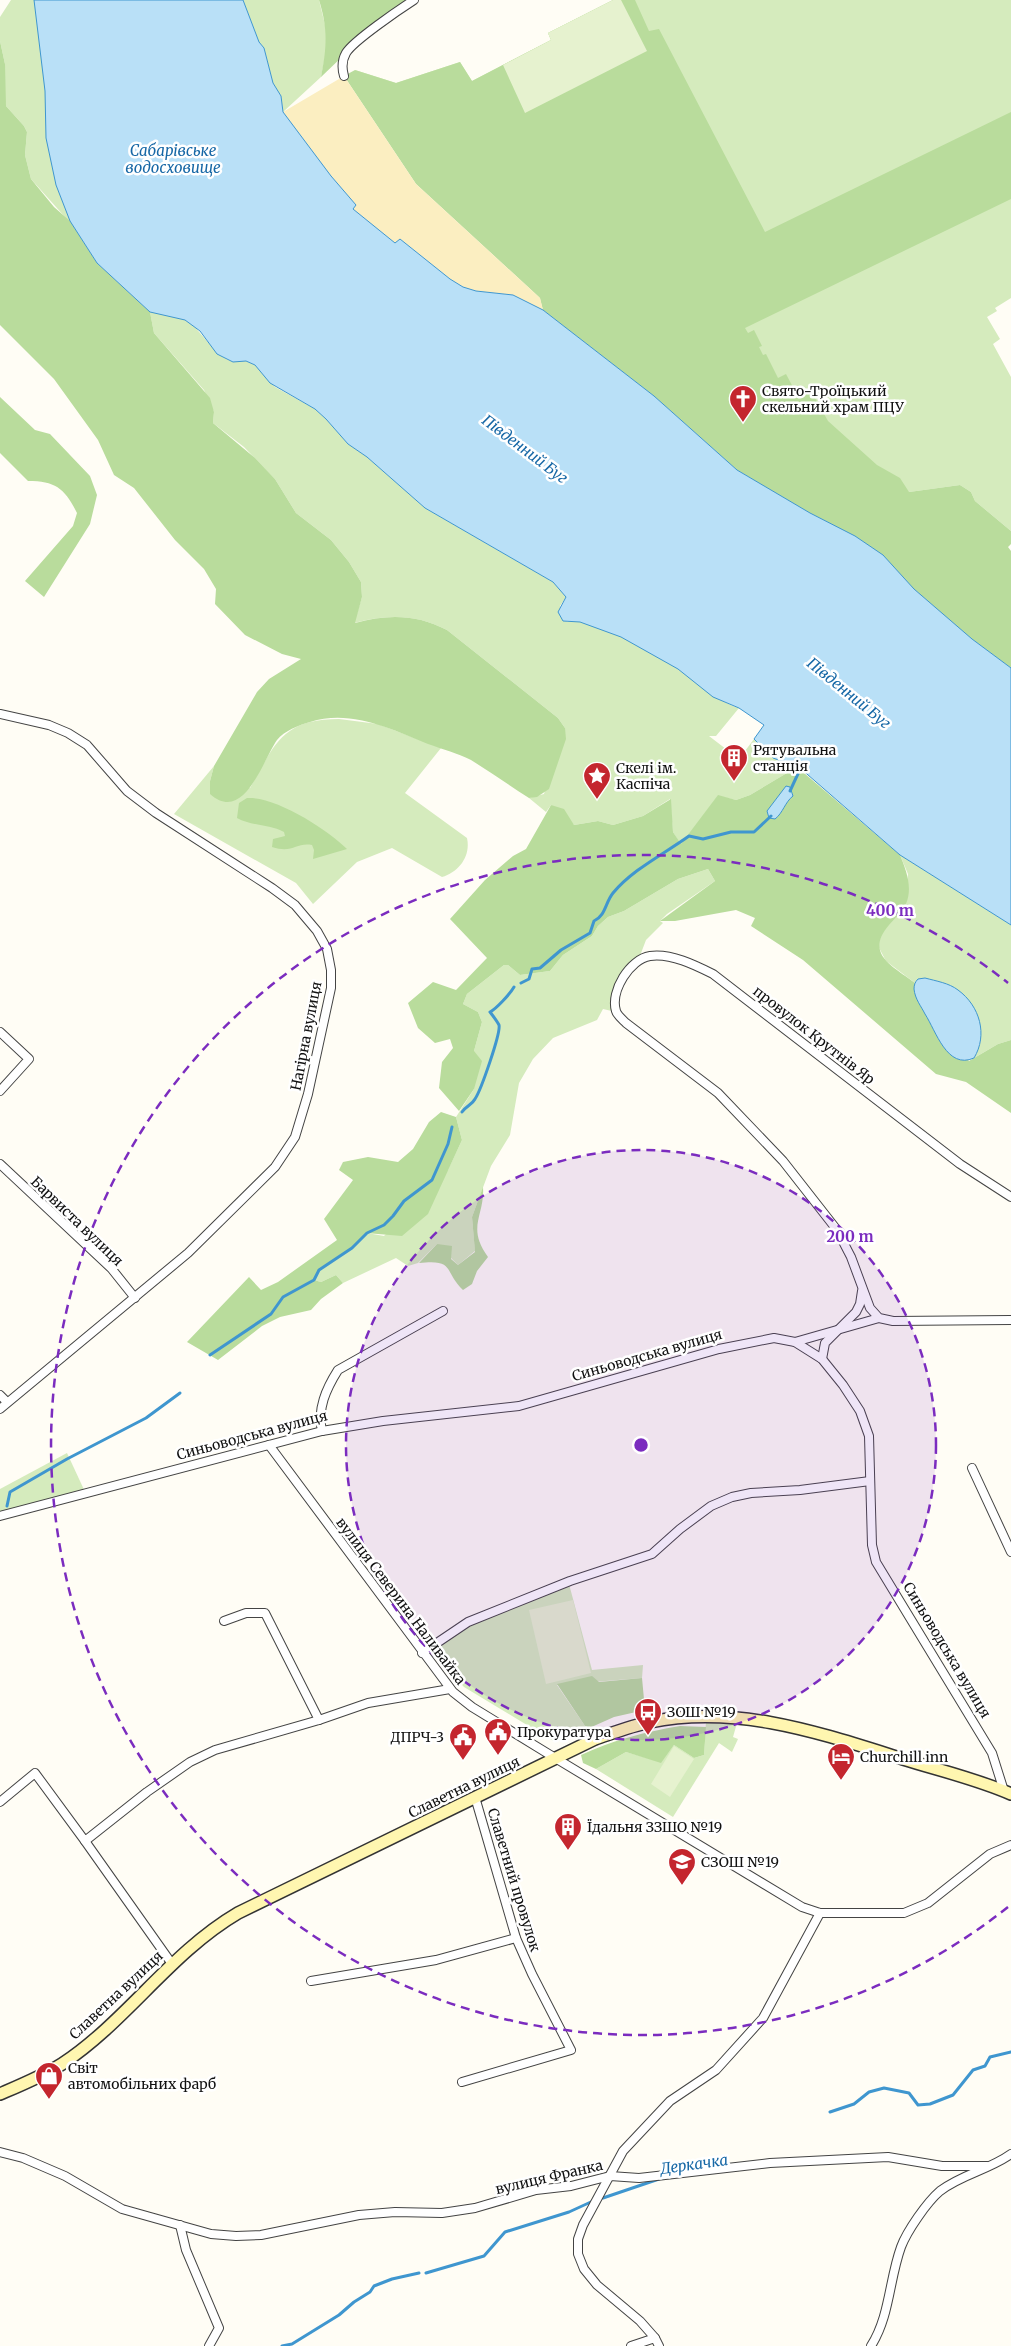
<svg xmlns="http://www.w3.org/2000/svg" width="1011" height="2346" viewBox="0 0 1011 2346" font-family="Merriweather,serif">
<rect width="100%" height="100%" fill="#fffdf5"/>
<!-- green -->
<g fill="#d5ebbd">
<path d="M11,0H61L167,315L185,320L194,326L218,354L228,360L246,361L255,365L275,387L315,409L326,419L348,444L367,457L425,508L553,582L566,597L560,606L567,622C585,613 657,655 675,667C697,681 714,700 739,708L716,736H709L739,759L754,739L773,758L797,767L750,795L736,800L718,796L681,845L673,832L670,799L643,816L613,825L598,821L574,825L551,805L546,812L529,798L544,794L565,728L558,718L447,630C417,614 387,614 354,623L362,597L361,582L349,562L331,540L296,513L275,479L244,447L213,423L214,412L204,390L154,333L150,312L31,179L25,155L27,132L24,126L6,106L4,97L5,64L0,41V17Z"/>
<path d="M243,0H319L326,29L327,47L321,77L283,112L281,96L273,83L264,48L259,42Z"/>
<path d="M613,0H1011V298L995,308L997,311L987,317L1000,339L993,344L1011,377V531L975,501L971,492L960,485L909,492L914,589L1011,668L754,481L654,396L543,310L540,298L355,70L396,83L460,62L472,81L551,40L548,33Z"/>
<path d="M339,719L378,724L441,748L405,793L467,838C471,856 459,872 442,877L392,848L357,862L313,904L296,883L174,814L214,766L210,781L250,788C275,744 282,719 339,719Z"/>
<path d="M900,855L1011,925V1040L998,1044L974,1058L981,1040L918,979L915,983L886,961L878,946L879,935L906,904L908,874Z"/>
<path d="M708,869L715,881L667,914L660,921L663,923L646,940L638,961L620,985L616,1012L603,1009L597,1020L553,1038L533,1059L519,1083L510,1135L491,1166L472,1217L475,1251L458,1265L437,1244L418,1263L408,1266L396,1258L343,1283L336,1275L321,1282L314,1280L319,1270L352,1248L367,1233L384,1236L448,1170L462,1140L456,1117L474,1089V1051L482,1022L478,1012L463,1004L467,994L504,965H508L520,975L550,971L563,955L592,936L598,926L608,917L624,911L678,879Z"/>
<path d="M67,1453L86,1494L0,1516V1489Z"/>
<path d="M569,1584L592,1670L643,1665L642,1678L557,1685L587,1729L555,1742L464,1687L429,1650L469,1623Z"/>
<path d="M706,1721L737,1723L733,1737L738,1739L732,1752L719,1743L673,1817L596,1769L626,1752L661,1762L674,1745L694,1758L704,1755Z"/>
</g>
<!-- forest -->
<g fill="#b9dc9c">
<path d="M319,0H414L345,54L321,77C327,47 328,29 319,0Z"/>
<path d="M613,0H635L649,31L659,29L765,232L1011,112V199L745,328L748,333L754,330L762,346L759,347L763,355L766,354L778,378L786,374L795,391L803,388L805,392L810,389L828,421L877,465L900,478L909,492L960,485L971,492L975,501L1011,531V544L1008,547L1011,551V668L972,639L914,589L883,555L855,536L810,513L737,470L654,396L543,310L540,298L416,184L344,76L355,70L396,83L460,62L472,81L551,40L548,33Z"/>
<path d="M0,41L5,64L6,106L24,126L27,132L25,155L31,179L54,207L70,221L97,263L150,312L154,333L210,398L214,412L213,423L255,458L275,479L296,513L331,540L349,562L361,582L362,597L355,623C387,614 417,614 447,630L558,718L565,728L566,739L549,789L537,797L529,798C509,785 490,772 471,760C457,753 442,749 428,744C391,729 351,709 310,722C299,725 284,731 277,740C262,762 244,824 210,794V781L214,766L257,692L269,679L301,659L282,654L245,635L215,604L216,589L204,569L175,540L134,488L114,475L98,440L54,379L0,325Z"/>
<path d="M0,397L35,430L50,434L90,476L97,495L90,524L44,597L25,581L73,526L77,513C65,489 56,481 28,481L0,453Z"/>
<path d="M797,767L900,855C906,870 913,887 906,904C903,911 894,919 889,925C864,954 893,966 915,983C912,1009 952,1042 969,1061L998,1044L1011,1040V1113L966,1082L936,1074L803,960L751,926L755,918L736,910L675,921H660L715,881L708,869L678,879L624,911L608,917L598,926L592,936L563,955L550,971L520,975L508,965H504L467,994L463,1004L478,1012L482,1022L474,1051L482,1061L474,1089L459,1111L439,1088L442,1062L453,1048L450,1039L435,1043L418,1028L408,1003L433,982L456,990L487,958L450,919L485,880L513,856L526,849L551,805L564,809L574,825L598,821L613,825L643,816L671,799L673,832L681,844L718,795L736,800L750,795Z"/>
<path d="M247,798C275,796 327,829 347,849L313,859L314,850L312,845C296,842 293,854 272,847L273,839L285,836L284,832C269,824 251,826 237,818L239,803Z"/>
<path d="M441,1112L456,1117L462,1140L428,1214L402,1236L366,1233L352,1248L319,1270L314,1280L321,1282L336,1275L343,1283L321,1299L311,1310L280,1317L262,1326L218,1360L187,1342L249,1277L261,1290L278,1282L337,1240L324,1219L353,1180L339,1170L343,1162L368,1157L398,1162L413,1149L429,1122Z"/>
<path d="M483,1187C485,1216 466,1227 488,1257L477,1271L472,1284L463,1290C443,1271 456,1259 419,1263L437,1244L452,1246L451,1259L458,1265L475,1252L472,1217Z"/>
<path d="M592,1676L599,1682L642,1678L645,1710L614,1717L587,1729L557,1684Z"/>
<path d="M680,1726L706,1727L704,1755L694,1758L674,1745L661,1763L626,1752L596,1769L583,1763L581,1755C613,1740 645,1732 680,1726Z"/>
</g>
<!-- sand -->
<path fill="#fbeec1" d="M344,76L416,184L540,298L543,310L513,295L476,291L463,287L450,279L400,239L396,244L353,209L356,205L331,176L283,112Z"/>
<!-- pitch -->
<g fill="#e6f2cf">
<path d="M613,0H621L647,51L525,113L503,65L551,40L548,33Z"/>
<path d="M573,1600L591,1673L546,1684L529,1610Z"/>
<path d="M674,1746L694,1759L670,1797L651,1784Z"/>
</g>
<!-- water -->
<g fill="#b9e0f7" stroke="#3f96cf">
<path d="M34,0H243L259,42L264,48L273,83L281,96L283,112L331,176L356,205L353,209L395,243L400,239L450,279L463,287L476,291L513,295L543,310L654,396L737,470L810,513L855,536L883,555L914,589L972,639L1011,668V925L900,855L800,768L773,758L754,739L764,725L739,708L713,697L678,669L621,637L580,622L563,621L558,612L566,597L553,582L425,508L367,457L348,444L326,419L315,409L270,383L255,365L246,361L233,362L217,354L200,331L185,320L150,312L97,263L70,221L56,185L46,138L45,91Z"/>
<path d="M786,786L790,787L793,796C785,802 783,813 775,819L769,818L767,811Z"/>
<path d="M925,978C936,981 949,983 958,990C980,1006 988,1035 974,1058C947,1070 936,1031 925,1014C921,1006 915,999 914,989C914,985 915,982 918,979Z"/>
</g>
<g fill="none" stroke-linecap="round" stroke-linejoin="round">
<!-- stream -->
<g stroke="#3f96cf" stroke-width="3">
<path d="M790,791L802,765"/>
<path d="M521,983L529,979L532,969L540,968L561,950L590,933L594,921C606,915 605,903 613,893C633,869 664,854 689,836L703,839L731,832H754L771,816"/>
<path d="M462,1112C466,1106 472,1105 475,1099C481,1090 501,1033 499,1025C497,1021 493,1016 490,1012C496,1009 510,994 514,987"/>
<path d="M210,1355L271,1314L283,1297L314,1280L319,1270L352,1248L367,1233L384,1225L393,1216L404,1201L432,1180L448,1144L452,1127"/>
<path d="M7,1506L10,1492L67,1459L146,1418L180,1393"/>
<path d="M830,2112L854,2104L869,2092L884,2088L909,2093L918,2105L930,2104L953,2095L973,2070L985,2066L990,2057L1011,2052"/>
<path d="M603,2198L659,2179"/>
<path d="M426,2273L484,2256L505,2232L569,2212L593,2201"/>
<path d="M282,2346L292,2344L339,2315L354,2302L370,2292L374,2286L392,2279L419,2273"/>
</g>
<defs>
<g id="minor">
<path d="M344,76C342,69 342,60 346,53C353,41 400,9 414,0"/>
<path d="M0,714L49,725L68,733L87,745L127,791L156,813L272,888L295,905L317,931L327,949L331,970V988L308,1094L295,1137L275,1167L188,1253L0,1409"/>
<path d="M0,1032L29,1059L0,1091"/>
<path d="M0,1164L111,1268L135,1298"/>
<path d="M1011,1197L960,1164L713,974C695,965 671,953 650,956C630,959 610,991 616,1011C617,1015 622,1019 626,1023L718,1093L783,1161L837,1230L851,1257L870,1308L879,1318L893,1321L1011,1320"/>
<path d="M795,1342L879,1318"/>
<path d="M822,1359L825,1343L856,1312L860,1304L862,1291"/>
<path d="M0,1395L7,1402"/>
<path d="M322,1431C317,1409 326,1389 338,1370L443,1311"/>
<path d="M269,1445L453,1692L472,1707L547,1753L802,1907L820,1913H904L928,1903L990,1854L1011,1845"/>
<path d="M972,1468L1011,1552"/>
<path d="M0,1516L322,1431L383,1421L519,1406L719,1349L774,1338L795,1342L822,1359L843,1385L860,1411L869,1436L872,1545L876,1562L992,1753L1004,1791"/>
<path d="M224,1621L246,1613H265L319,1720"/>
<path d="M422,1653L468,1622L570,1581L652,1554L680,1529L711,1506L732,1497L751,1493L800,1490L870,1481"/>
<path d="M0,1802L35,1773L85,1841L147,1792L190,1762L215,1750L319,1720L368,1703L450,1689"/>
<path d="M85,1841L172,1964"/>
<path d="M311,1981L436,1960L516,1938"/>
<path d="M462,2082L571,2050L532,1974L516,1938L475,1797"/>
<path d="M0,2152L23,2158L65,2176L122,2209L211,2234L236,2236L261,2235L359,2215L395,2212L442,2213L475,2208L536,2190L571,2186L610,2176L639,2178L770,2163L888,2157L942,2166H987"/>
<path d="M180,2225L186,2250L219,2328L209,2346"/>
<path d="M631,2346L655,2338"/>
<path d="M659,2346L655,2338L640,2321L597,2285L584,2269L578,2254V2239L583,2225L623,2151L670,2101L716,2070L763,2018L820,1913"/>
<path d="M871,2346C890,2316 889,2280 901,2247C907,2231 927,2202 940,2191C962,2174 989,2170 1011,2154"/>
</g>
<path id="secondary" d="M0,2094C21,2085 43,2076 62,2064C127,2021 170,1953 238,1913L595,1739C613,1733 631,1726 650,1722C737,1704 820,1733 903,1759C938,1770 977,1779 1011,1794"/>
</defs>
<!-- minor casing -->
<use href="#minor" stroke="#444" stroke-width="10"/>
<!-- secondary casing -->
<use href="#secondary" stroke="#333" stroke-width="14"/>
<!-- minor -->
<use href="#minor" stroke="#fff" stroke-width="8"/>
<!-- secondary -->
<use href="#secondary" stroke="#fff6b0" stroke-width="11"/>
</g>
<!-- distance rings -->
<circle cx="641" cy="1445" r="295" fill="#7b2cbf" fill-opacity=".12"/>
<g fill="none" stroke="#7b2cbf" stroke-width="2.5" stroke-dasharray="9 6">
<circle cx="641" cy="1445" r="295"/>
<path d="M1008 1907A590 590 0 1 1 1008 983"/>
</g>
<!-- icons -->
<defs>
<symbol id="church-pin" viewBox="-11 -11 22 30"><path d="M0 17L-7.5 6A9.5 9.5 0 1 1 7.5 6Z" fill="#c4262e" stroke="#fff"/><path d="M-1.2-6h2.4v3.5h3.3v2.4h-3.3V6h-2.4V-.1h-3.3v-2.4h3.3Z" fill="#fff"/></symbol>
<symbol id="building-pin" viewBox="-11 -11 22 30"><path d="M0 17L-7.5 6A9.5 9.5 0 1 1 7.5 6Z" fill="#c4262e" stroke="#fff"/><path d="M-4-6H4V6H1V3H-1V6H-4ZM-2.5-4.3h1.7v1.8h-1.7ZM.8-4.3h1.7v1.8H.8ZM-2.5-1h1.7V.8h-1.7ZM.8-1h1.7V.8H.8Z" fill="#fff"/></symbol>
<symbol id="sight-pin" viewBox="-11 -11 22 30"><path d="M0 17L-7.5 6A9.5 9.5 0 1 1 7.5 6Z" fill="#c4262e" stroke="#fff"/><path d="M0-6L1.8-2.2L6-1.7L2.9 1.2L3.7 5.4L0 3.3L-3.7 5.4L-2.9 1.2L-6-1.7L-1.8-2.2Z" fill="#fff"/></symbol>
<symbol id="bus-pin" viewBox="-11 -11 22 30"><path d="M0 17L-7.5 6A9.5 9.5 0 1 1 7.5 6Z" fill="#c4262e" stroke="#fff"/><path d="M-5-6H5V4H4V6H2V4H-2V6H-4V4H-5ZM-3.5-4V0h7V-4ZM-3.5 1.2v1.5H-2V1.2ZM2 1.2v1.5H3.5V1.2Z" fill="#fff"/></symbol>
<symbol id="civic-pin" viewBox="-11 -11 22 30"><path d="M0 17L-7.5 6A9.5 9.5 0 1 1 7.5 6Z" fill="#c4262e" stroke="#fff"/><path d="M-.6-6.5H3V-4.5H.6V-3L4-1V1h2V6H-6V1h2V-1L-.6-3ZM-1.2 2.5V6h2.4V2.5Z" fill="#fff"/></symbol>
<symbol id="hotel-pin" viewBox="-11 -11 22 30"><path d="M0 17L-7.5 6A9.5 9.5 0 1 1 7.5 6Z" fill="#c4262e" stroke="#fff"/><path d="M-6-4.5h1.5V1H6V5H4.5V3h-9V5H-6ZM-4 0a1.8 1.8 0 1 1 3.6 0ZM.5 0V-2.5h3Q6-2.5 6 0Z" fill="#fff"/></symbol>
<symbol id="school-pin" viewBox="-11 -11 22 30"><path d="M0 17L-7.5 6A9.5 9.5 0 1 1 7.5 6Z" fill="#c4262e" stroke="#fff"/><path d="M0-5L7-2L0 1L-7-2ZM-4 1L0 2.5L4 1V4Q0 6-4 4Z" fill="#fff"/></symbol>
<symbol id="shop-pin" viewBox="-11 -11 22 30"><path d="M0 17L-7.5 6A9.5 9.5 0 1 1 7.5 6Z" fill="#c4262e" stroke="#fff"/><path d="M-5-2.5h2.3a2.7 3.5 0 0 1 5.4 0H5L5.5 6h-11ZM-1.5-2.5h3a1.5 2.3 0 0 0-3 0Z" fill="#fff"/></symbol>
</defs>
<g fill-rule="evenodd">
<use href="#church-pin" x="727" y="383" width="32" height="43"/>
<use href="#building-pin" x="718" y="742" width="32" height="43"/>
<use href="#sight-pin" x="581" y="760" width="32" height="43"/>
<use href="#bus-pin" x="632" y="1696" width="32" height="43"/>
<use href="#civic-pin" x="482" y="1716" width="32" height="43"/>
<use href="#civic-pin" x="447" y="1721" width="32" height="43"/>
<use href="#hotel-pin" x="825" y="1741" width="32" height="43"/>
<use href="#building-pin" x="552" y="1811" width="32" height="43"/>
<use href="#school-pin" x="666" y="1846" width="32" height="43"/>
<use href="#shop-pin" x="33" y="2060" width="32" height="43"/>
</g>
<g text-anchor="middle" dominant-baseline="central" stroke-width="5" stroke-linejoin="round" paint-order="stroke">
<!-- poi labels -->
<g font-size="14" fill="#111" stroke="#fff" text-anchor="start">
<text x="762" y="391">Свято-Троїцький<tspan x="762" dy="16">скельний храм ПЦУ</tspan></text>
<text x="753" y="750">Рятувальна<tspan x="753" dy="16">станція</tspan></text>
<text x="616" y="768">Скелі ім.<tspan x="616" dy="16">Каспіча</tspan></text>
<text x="667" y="1712">ЗОШ №19</text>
<text x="517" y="1732">Прокуратура</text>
<text x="444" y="1737" text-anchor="end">ДПРЧ-3</text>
<text x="860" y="1757">Churchill inn</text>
<text x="587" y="1827">Їдальня ЗЗШО №19</text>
<text x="701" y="1862">СЗОШ №19</text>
<text x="68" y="2068">Світ<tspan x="68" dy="16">автомобільних фарб</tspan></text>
</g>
<!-- street labels -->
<g font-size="14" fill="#111" stroke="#fff">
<text transform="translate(814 1035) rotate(38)">провулок Крутнів Яр</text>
<text transform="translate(306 1036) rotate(-79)">Нагірна вулиця</text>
<text transform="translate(77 1221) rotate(44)">Барвиста вулиця</text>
<text transform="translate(647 1355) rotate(-16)">Синьоводська вулиця</text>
<text transform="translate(252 1435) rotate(-15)">Синьоводська вулиця</text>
<text transform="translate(401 1601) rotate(53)">вулиця Северина Наливайка</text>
<text transform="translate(947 1650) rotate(59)">Синьоводська вулиця</text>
<text transform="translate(464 1787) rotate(-26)">Славетна вулиця</text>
<text transform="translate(514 1880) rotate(73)">Славетний провулок</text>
<text transform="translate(116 1995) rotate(-43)">Славетна вулиця</text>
<text transform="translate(549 2177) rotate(-13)">вулиця Франка</text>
</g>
<!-- water labels -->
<g font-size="15" font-style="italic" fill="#1768a6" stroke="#fff">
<text x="173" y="150">Сабарівське<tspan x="173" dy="17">водосховище</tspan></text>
<text transform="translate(525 449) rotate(37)">Південний Буг</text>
<text transform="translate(849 693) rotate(39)">Південний Буг</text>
<text transform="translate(694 2164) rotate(-8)">Деркачка</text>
</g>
</g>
<circle cx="641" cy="1445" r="8" fill="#7b2cbf" stroke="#fff" stroke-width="2.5"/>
<g font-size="15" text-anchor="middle" font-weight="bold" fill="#7b2cbf" stroke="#fff" stroke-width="5" stroke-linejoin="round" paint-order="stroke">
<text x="890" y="916">400 m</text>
<text x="850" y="1242">200 m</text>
</g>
</svg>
